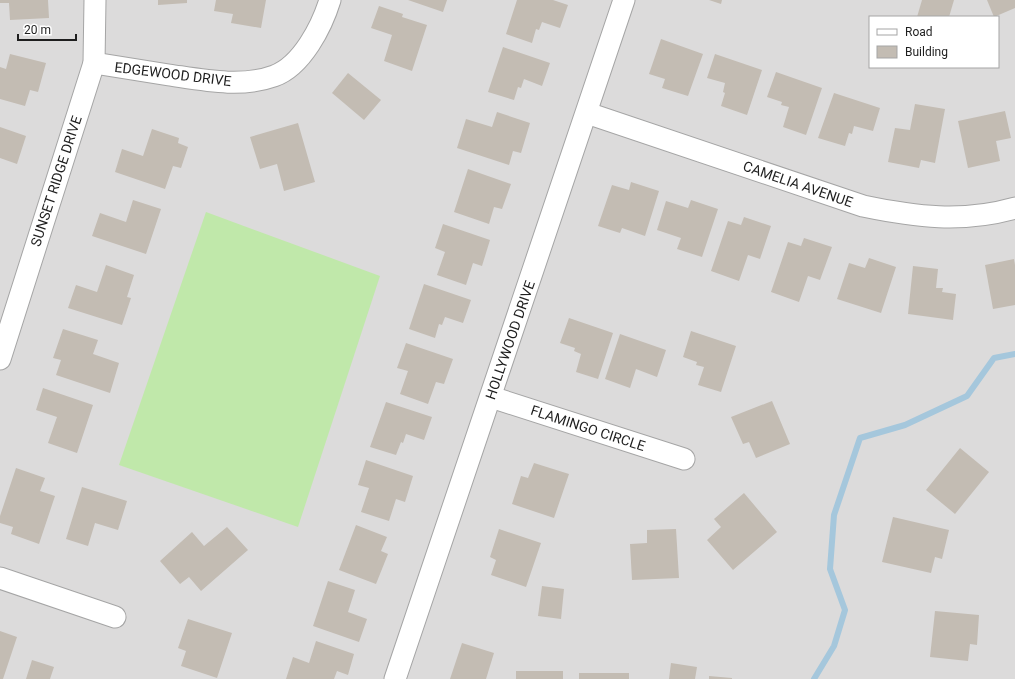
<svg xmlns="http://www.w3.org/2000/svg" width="1015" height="679" viewBox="0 0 1015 679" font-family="Roboto,sans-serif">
<rect width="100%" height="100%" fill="#efede4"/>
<!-- residential -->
<path fill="#dcdbdb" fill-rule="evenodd" d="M0,0H1015V679H0ZM870,17H998V67H870Z"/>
<!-- grass -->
<path fill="#c0e8aa" d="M206,212L380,276L298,527L119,465Z"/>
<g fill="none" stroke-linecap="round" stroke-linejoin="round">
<!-- stream -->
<path stroke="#a5c7dc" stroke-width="6" d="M814,679L834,646L845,610L830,569L834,515L860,438L905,425L967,396L994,358L1015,354"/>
</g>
<!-- building -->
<g fill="#c3bcb3">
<path d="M0,0H48L49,18L10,20L9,3H0Z"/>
<path d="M158,0H187V3L158,5Z"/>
<path d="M216,0H266L261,28L231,23L233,14L214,11Z"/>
<path d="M408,0H447L443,12Z"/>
<path d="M517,0H553L568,5L560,28L542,22L539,30L536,29L532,43L506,34Z"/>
<path d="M709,0H722L721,4Z"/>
<path d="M922,0H954L949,17H917Z"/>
<path d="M987,0H1015V8L994,17Z"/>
<path d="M379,6L403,14L402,17L427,25L412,71L384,61L392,35L371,28Z"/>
<path d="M661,39L703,54L688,96L662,88L665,79L649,74Z"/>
<path d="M503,47L550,63L542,86L524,79L521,88L518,87L514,100L488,92Z"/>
<path d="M10,54L46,63L38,92L30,90L25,106L0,99V67L6,69Z"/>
<path d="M715,54L762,70L747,115L721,106L725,93L723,92L725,83L707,78Z"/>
<path d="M776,72L822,88L806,135L783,127L789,107L781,105L782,102L767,97Z"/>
<path d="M348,73L381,100L364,120L332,93Z"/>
<path d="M834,93L880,108L873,131L854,126L852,134L849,133L845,146L818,138Z"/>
<path d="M915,104L945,109L935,163L921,160L919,168L888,162L895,128L910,130Z"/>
<path d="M1005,111L1011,138L996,141L1000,161L968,168L958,121Z"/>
<path d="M497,112L530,123L521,153L513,151L509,165L457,148L466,119L492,127Z"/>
<path d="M298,123L315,182L284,191L277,164L260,169L250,137Z"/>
<path d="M0,127L26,136L17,164L0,158Z"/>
<path d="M152,129L179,138L178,143L188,147L181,168L173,166L165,189L115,172L122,149L143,156Z"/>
<path d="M468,169L511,184L502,209L494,207L489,224L454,212Z"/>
<path d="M631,182L659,191L645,236L622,228L620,233L598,226L612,185L629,190Z"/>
<path d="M133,200L161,209L146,254L92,236L100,213L126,222Z"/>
<path d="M691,200L718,209L702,257L677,249L681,238L657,230L666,201L688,208Z"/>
<path d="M744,217L771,226L760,259L748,255L739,281L711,271L728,221L741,225Z"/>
<path d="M443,224L490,240L482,266L473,263L466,285L437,275L445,252L435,248Z"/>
<path d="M804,238L832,247L820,280L808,276L799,302L771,292L788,242L801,246Z"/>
<path d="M869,258L896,267L881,313L837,299L849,263L865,268Z"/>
<path d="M1014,259L1015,265V305L993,309L985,265Z"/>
<path d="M106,265L134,275L127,297L131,298L122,325L68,308L76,285L97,292Z"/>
<path d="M913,266L938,269L936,288H943L942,292L956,294L953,320L908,314Z"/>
<path d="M424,284L471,300L463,323L445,317L442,325L439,324L435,338L409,329Z"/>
<path d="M569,318L613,333L598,379L576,372L581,354L574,351L575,348L560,343Z"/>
<path d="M63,329L98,340L93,354L119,363L110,393L56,375L61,360L53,358Z"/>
<path d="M691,331L736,346L721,392L698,385L704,367L696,365L697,362L683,357Z"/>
<path d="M620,334L666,350L657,377L636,369L630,388L605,379Z"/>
<path d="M406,343L453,359L444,384L436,382L428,404L400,394L408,371L397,368Z"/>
<path d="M43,388L93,405L77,453L48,443L57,417L36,410Z"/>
<path d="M772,401L790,444L756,458L749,442L743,444L731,417Z"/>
<path d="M386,402L432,417L424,440L406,434L403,443L401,442L396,455L370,447Z"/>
<path d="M960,448L989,472L955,514L926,490Z"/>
<path d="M366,460L413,476L405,502L396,499L389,521L361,512L369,488L358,485Z"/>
<path d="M534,463L569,474L554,518L512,504L521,476L528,478Z"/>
<path d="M16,468L45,478L40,491L55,496L39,544L11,534L13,527L0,523V516Z"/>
<path d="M82,487L127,501L118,530L95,523L88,546L66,539Z"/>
<path d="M744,493L777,532L733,570L707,540L721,527L714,519Z"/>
<path d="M893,517L949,530L942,559L935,557L931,573L882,562Z"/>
<path d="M356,525L387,537L381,551L388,554L376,584L339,570Z"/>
<path d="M227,527L248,550L201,591L189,577L180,584L160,561L192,532L204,546Z"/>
<path d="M499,529L541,543L526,587L491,575L496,560L490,557Z"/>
<path d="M676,529L679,578L632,580L630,544L647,543V530Z"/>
<path d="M328,581L355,590L348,612L367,619L359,642L313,626Z"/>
<path d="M542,586L564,589L561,619L538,616Z"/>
<path d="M935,611L979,615L977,645L970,644L968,661L930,657Z"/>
<path d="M188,619L232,633L217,678L181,666L186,651L178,648Z"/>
<path d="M0,631L17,637L3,679H0Z"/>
<path d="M316,641L354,654L348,675L337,671L334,679H286L293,657L309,663Z"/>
<path d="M462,643L494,653L486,679H450Z"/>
<path d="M32,660L54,667L50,679H26Z"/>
<path d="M671,663L697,667L695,679H669Z"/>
<rect x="516" y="671" width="47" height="8"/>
<rect x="579" y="673" width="50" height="6"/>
<path d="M709,676L732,678V679H709Z"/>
</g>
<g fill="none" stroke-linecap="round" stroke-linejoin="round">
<defs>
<g id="minor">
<path d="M94,63C119,67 144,71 169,75C203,80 241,88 274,76C302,66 322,26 330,0"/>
<path d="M587,113L863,206C916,217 962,223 1015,208"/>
<path d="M0,359L94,63L95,0"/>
<path d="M491,397L684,459"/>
<path d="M0,578L115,617"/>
<path d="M395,679L624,0"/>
</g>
</defs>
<!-- minor casing -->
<use href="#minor" stroke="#a5a5a5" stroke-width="23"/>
<!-- minor -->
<use href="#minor" stroke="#fff" stroke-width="21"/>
</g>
<g text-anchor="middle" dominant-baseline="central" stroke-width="4" stroke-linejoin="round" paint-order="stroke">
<!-- street labels -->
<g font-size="14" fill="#1e1e1e" stroke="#fff">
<text transform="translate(173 74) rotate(7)">EDGEWOOD DRIVE</text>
<text transform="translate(56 181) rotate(-72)">SUNSET RIDGE DRIVE</text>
<text transform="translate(798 184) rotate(19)">CAMELIA AVENUE</text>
<text transform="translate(510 340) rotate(-71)">HOLLYWOOD DRIVE</text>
<text transform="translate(588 428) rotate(18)">FLAMINGO CIRCLE</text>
</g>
</g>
<!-- legend -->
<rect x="869" y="16" width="130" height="52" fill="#ffffff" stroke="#a5a5a5"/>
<rect x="877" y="29" width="20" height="6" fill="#ffffff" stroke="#a5a5a5"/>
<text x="905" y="36" font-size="12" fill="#1e1e1e">Road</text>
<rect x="877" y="46" width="20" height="12" fill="#c3bcb3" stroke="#a5a5a5"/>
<text x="905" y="56" font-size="12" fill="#1e1e1e">Building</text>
<!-- scale -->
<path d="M18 34v6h58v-6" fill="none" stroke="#1e1e1e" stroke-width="2"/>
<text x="24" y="34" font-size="12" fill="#1e1e1e" stroke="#ffffff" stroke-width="3" paint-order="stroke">20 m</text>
</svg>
